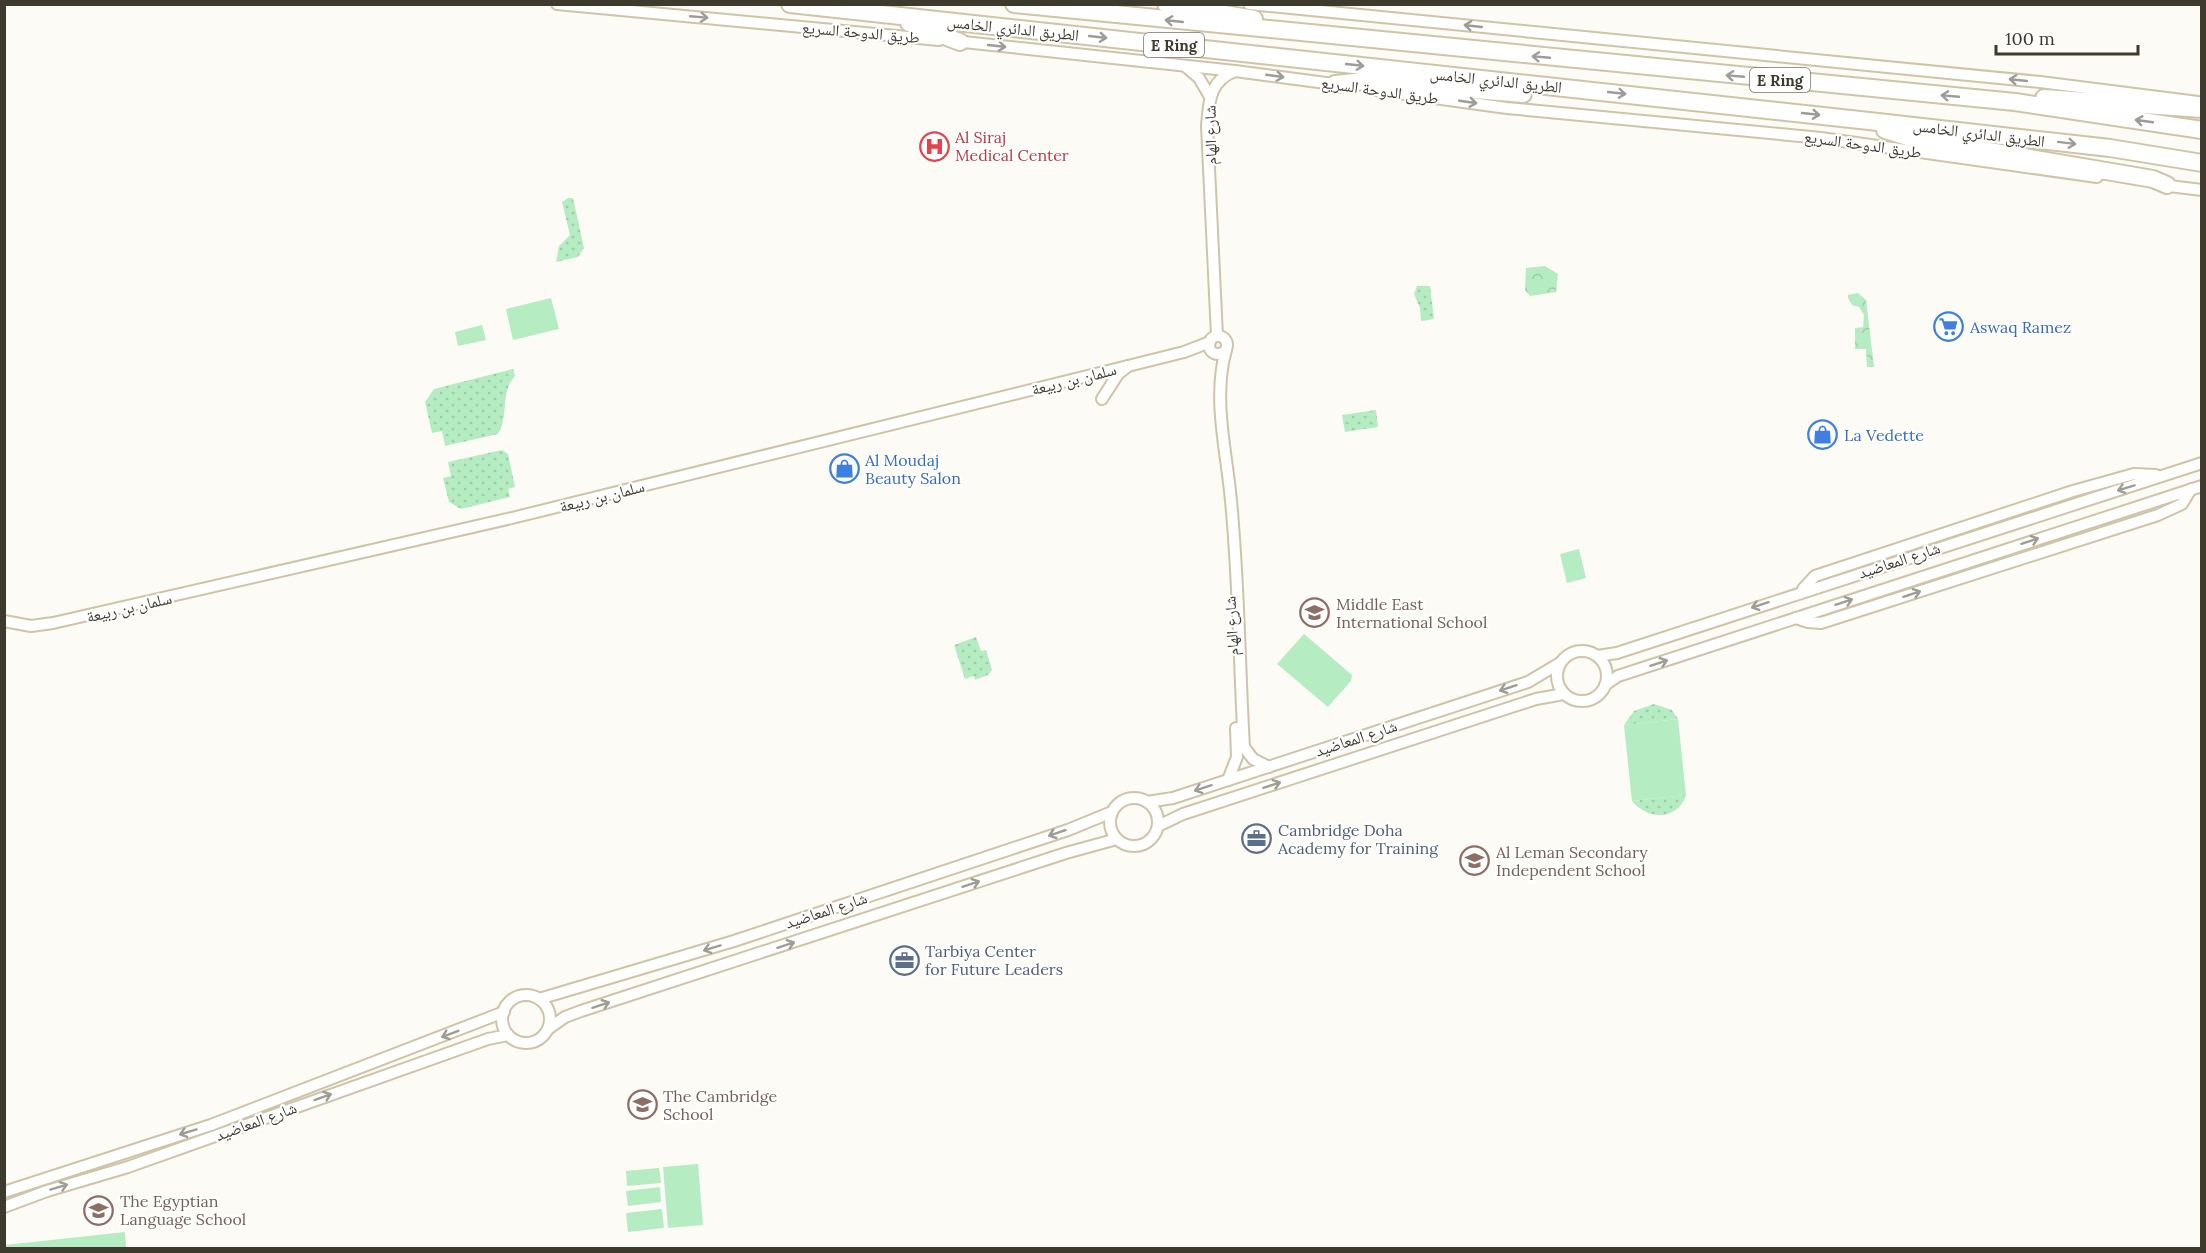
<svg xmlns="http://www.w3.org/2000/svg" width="2206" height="1253" viewBox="0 0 2206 1253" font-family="Lora,'Noto Naskh Arabic',serif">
<defs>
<pattern id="grass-dots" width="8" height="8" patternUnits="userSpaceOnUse" patternTransform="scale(1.5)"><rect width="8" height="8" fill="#b5ecc1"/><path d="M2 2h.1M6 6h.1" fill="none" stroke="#9dcba6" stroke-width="1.8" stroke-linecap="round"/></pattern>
<pattern id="forest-crowns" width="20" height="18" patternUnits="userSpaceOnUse" patternTransform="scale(1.5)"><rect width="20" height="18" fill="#b5ecc1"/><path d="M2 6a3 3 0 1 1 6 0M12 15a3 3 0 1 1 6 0" fill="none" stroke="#9dcba6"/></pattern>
</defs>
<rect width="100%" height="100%" fill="#fdfbf5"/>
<!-- grass -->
<g fill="url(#grass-dots)">
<path d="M568,198H573L584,248L578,257L556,262L559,246L570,235L562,202Z"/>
<path d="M1417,286H1430L1434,319L1421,321L1420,308L1414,294Z"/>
<path d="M513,369L515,376C499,394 510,414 498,434L445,446L442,431L432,433L425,402L434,389Z"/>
<path d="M1376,410L1378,427L1345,432L1342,415Z"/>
<path d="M502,450L508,454L515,487L508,489L510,497L461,509L449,502L443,478L451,476L448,462Z"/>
<path d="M976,637L981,651L986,650L992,670L988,675L975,680L974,676L965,679L954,645Z"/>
<path d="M1654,704L1672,710L1678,719L1624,725L1634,711Z"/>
<path d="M1686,795C1678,821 1647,820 1632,801Z"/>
</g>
<!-- forest -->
<g fill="url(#forest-crowns)">
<path d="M1545,266L1558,274L1556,292L1530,296L1525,290L1526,268Z"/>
<path d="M1858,293L1866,300L1874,367H1867L1866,349H1855V328L1863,327L1864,315L1859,307L1852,305L1848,298V295Z"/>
</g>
<!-- park -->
<g fill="#b5ecc1">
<path d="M551,298L559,329L513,340L506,309Z"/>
<path d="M482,325L486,340L458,346L455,332Z"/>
<path d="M1579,549L1586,578L1567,583L1560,554Z"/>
<path d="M1304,634L1352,675L1351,681L1328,707L1277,664Z"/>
<path d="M1678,719L1686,795L1632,801L1624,725Z"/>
<path d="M698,1164L703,1225L668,1228L663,1167Z"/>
<path d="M659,1168L661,1183L627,1186L626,1171Z"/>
<path d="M660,1187L661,1202L628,1206L626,1191Z"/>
<path d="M662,1209L664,1228L628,1232L626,1213Z"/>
<path d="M125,1232L126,1248H5V1245Z"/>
</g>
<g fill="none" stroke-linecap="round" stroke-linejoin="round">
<defs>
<g id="tertiary">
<path d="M557,4L939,40"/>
<path d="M1249,4L2040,82L2198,102"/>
<path d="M954,41L1235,71L1341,85"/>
<path d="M1185,66L1199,78L1209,95"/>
<path d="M1369,89L1507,108L1821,138L2097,177"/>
<path d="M2161,185L2202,190"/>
<circle cx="1218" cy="345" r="9"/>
<path d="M1217,336L1207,126C1209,102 1209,81 1235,71"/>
<path d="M1226,350C1213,395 1225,445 1230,491C1239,575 1239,662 1244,747L1253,759L1269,767"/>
<path d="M1102,399L1118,374L1128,366"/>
<path d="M1803,589L1815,576L2073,491L2134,474L2156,475"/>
<path d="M1796,618L1808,622L1821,623L2158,515L2182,504L2191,489"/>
<path d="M4,621L31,626L53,623L512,518L1128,366L1184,352L1210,342"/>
<circle cx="1582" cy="676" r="25"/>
<path d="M1597,656L1617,653L2202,463"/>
<path d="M1605,685L1618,676L2202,486"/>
<path d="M1228,780L1237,757L1236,728"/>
<circle cx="1134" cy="822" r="24"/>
<path d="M1147,802L1173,798L1528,682L1560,663"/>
<path d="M1158,826L1183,814L1536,699L1564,694"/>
<circle cx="526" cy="1019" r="24"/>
<path d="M539,999L734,941L1068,830L1112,812"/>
<path d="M548,1029L565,1017L581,1011L1066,853L1117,839"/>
<path d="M4,1192L211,1125L504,1012"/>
<path d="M4,1207L47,1191L128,1167L488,1039L508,1035"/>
</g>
<g id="motorway">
<path d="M790,4L1869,121L2110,148L2202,163"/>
<path d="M1014,4L2015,102L2202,130"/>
<path d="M1166,4L1254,19"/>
<path d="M909,23L960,42"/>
<path d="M1335,84L1365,81L1523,94"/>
<path d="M2044,98L2202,109"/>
<path d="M1885,130L1907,137L2153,179L2167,185"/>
</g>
</defs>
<!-- tertiary casing -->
<use href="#tertiary" stroke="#d0c4a8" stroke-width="14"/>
<!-- motorway casing -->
<use href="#motorway" stroke="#d0c4a8" stroke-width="20"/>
<!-- tertiary -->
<use href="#tertiary" stroke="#fff" stroke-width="10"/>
<!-- motorway -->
<use href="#motorway" stroke="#fff" stroke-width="16"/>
</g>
<!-- one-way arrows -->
<defs><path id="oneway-shaft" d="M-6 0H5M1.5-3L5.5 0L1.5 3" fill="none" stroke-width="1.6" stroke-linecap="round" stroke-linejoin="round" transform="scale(1.5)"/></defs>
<g stroke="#9e9c96">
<use href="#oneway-shaft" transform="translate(699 17) rotate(5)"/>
<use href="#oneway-shaft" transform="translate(1174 21) rotate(-174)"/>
<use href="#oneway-shaft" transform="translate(1473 26) rotate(-174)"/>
<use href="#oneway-shaft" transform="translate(1098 37) rotate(6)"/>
<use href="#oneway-shaft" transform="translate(997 46) rotate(6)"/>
<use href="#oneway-shaft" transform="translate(1541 57) rotate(-175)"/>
<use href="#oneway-shaft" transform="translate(1355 65) rotate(6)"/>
<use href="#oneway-shaft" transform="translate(1275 76) rotate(8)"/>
<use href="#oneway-shaft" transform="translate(1735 76) rotate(-175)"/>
<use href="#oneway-shaft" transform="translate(2018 80) rotate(-174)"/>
<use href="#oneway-shaft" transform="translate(1617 93) rotate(6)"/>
<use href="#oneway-shaft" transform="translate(1950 96) rotate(-175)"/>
<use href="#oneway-shaft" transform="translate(1468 102) rotate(8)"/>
<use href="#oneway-shaft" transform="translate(1811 114) rotate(6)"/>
<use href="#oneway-shaft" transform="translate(2144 121) rotate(-172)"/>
<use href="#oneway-shaft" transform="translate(2067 143) rotate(7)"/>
<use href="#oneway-shaft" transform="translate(2126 488) rotate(163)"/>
<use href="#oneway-shaft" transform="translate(2030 541) rotate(-18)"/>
<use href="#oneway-shaft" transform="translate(1912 594) rotate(-18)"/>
<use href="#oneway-shaft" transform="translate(1844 602) rotate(-18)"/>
<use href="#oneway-shaft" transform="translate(1760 605) rotate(162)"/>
<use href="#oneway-shaft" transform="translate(1659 663) rotate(-18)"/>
<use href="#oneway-shaft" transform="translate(1508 688) rotate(162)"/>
<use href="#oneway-shaft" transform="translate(1272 785) rotate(-18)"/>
<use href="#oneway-shaft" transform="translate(1203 788) rotate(162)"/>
<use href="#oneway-shaft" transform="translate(1057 833) rotate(161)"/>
<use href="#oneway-shaft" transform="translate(971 884) rotate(-18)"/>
<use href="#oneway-shaft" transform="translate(786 945) rotate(-18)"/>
<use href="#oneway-shaft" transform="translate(712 948) rotate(163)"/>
<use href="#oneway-shaft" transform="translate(601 1005) rotate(-18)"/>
<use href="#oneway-shaft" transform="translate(450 1034) rotate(159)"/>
<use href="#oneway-shaft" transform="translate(323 1097) rotate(-20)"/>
<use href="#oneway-shaft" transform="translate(188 1132) rotate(163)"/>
<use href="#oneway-shaft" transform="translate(59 1187) rotate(-17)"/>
</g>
<!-- icons -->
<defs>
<symbol id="hospital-ring" viewBox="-11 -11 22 22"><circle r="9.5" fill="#fff" stroke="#e0444e" stroke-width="1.5"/><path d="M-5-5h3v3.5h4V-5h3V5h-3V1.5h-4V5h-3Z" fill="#e0444e"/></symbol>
<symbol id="supermarket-ring" viewBox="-11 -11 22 22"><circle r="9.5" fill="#fff" stroke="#3f7fe0" stroke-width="1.5"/><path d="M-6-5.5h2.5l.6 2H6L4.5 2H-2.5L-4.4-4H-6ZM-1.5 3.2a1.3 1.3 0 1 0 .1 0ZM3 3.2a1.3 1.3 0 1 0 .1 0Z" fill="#3f7fe0"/></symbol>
<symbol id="shop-ring" viewBox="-11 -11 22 22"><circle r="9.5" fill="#fff" stroke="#3f7fe0" stroke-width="1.5"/><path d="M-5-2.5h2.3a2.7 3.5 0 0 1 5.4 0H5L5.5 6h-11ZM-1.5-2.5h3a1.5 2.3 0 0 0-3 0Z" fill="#3f7fe0"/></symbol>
<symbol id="school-ring" viewBox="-11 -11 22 22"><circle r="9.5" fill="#fff" stroke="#8d6e63" stroke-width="1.5"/><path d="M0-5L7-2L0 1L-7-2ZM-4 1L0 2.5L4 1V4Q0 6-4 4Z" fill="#8d6e63"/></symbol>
<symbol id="office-ring" viewBox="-11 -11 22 22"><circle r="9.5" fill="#fff" stroke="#5c6f8a" stroke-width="1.5"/><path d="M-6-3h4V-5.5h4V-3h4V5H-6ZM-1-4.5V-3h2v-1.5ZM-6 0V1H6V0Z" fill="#5c6f8a"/></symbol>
</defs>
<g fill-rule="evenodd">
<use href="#hospital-ring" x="918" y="130" width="33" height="33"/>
<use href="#supermarket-ring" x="1932" y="310" width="33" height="33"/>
<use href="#shop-ring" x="1806" y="418" width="33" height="33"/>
<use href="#shop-ring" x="828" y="452" width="33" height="33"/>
<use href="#school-ring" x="1298" y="596" width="33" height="33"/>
<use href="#office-ring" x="1240" y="822" width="33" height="33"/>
<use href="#school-ring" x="1458" y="844" width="33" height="33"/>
<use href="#office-ring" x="888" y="944" width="33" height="33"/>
<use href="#school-ring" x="626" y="1088" width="33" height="33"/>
<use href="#school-ring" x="82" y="1194" width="33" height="33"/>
</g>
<g text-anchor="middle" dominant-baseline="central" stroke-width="4.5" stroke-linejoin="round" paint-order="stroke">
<!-- shield labels -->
<g fill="#fff" stroke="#78756d" stroke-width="1.5">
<rect x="1144" y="33" width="60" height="24" rx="4.5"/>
<rect x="1750" y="68" width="60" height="24" rx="4.5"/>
</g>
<g font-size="15" font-weight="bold" fill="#3e3a2e">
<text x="1174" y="45">E Ring</text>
<text x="1780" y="80">E Ring</text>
</g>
<!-- street labels -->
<g font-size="16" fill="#3e3a2e" stroke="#fff">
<text transform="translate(1013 28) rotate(6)">الطريق الدائري الخامس</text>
<text transform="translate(861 32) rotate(5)">طريق الدوحة السريع</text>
<text transform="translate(1496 80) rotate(6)">الطريق الدائري الخامس</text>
<text transform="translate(1380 90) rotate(8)">طريق الدوحة السريع</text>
<text transform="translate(1979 133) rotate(7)">الطريق الدائري الخامس</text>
<text transform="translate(1210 135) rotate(-91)">شارع الهام</text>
<text transform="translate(1863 144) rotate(8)">طريق الدوحة السريع</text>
<text transform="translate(1074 379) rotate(-14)">سلمان بن ربيعة</text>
<text transform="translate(602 496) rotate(-14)">سلمان بن ربيعة</text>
<text transform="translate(1899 560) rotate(-18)">شارع المعاضيد</text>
<text transform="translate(129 607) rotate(-13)">سلمان بن ربيعة</text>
<text transform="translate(1231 626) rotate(-93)">شارع الهام</text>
<text transform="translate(1356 738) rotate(-18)">شارع المعاضيد</text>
<text transform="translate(826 910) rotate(-18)">شارع المعاضيد</text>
<text transform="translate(256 1121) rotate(-20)">شارع المعاضيد</text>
</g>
<!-- health labels -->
<g font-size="16" fill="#be3a42" stroke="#fff" text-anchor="start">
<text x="955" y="137">Al Siraj<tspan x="955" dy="18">Medical Center</tspan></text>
</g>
<!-- shop labels -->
<g font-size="16" fill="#366cbe" stroke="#fff" text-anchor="start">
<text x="1970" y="327">Aswaq Ramez</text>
<text x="1844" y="435">La Vedette</text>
<text x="865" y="460">Al Moudaj<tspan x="865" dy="18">Beauty Salon</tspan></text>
</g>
<!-- education labels -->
<g font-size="16" fill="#785e54" stroke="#fff" text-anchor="start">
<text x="1336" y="604">Middle East<tspan x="1336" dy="18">International School</tspan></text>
<text x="1496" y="852">Al Leman Secondary<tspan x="1496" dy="18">Independent School</tspan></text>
<text x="663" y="1096">The Cambridge<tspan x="663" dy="18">School</tspan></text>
<text x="120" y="1201">The Egyptian<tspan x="120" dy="18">Language School</tspan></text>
</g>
<!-- service labels -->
<g font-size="16" fill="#4e5e75" stroke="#fff" text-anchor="start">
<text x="1278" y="830">Cambridge Doha<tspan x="1278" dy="18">Academy for Training</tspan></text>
<text x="925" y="951">Tarbiya Center<tspan x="925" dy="18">for Future Leaders</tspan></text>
</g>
</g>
<!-- border -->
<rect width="2206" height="1253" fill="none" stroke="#3e3a2e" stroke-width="12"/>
<!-- scale -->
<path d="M1996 45v9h142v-9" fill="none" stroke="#3e3a2e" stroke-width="3"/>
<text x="2005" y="45" font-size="18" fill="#3e3a2e" stroke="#ffffff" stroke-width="4.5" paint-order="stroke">100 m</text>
</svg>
